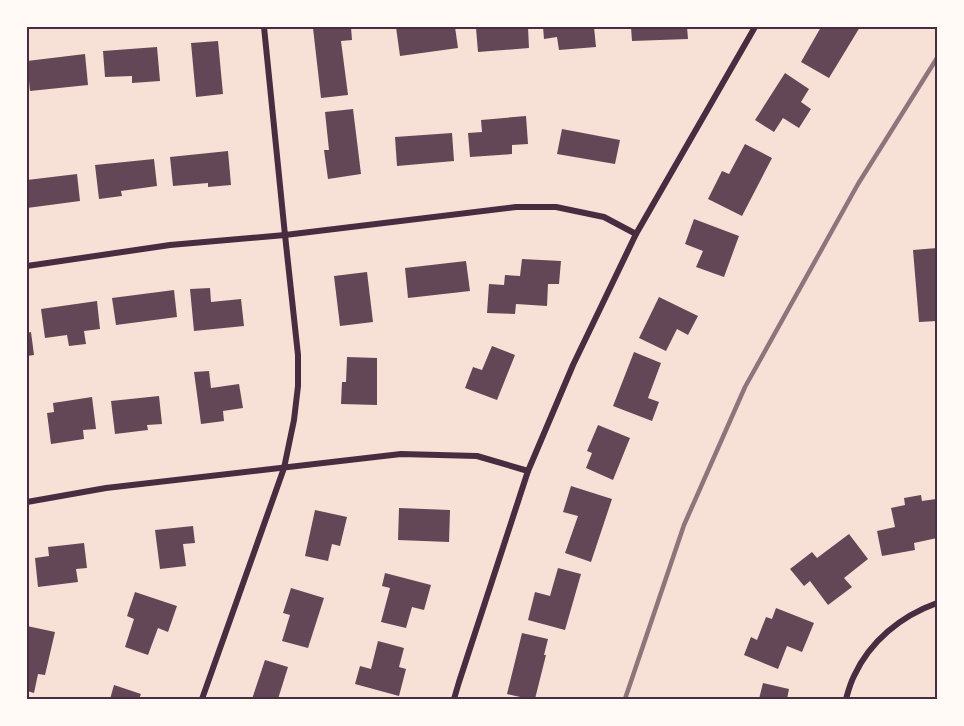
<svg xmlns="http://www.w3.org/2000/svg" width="964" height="726" viewBox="0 0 964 726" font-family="Arial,sans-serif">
<rect width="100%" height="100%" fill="#f7e1d7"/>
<!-- building -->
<g fill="#644757">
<path d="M319,27H351L352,40L341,41L348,95L321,98L313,28Z"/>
<path d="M396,27H455L458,48L400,56Z"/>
<path d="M492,27H528L529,48L478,52L476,28Z"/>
<path d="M543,27H594L596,47L559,50L557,37L544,39Z"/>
<path d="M631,27H687L688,39L632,41Z"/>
<path d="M821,27H860L829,78L801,62Z"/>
<path d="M218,41L223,94L196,97L191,43Z"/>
<path d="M157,47L160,81L132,83V76L105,77L103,51Z"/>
<path d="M85,54L88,85L30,91L27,61Z"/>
<path d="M785,73L809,89L801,102L811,109L799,128L783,118L774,132L755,120Z"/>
<path d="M353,109L361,174L328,179L324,150H329L325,112Z"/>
<path d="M526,116L528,144L512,145V154L470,157L468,133L482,132L481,120Z"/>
<path d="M562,129L620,140L615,164L557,154Z"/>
<path d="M452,133L454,161L397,166L395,137Z"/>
<path d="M745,144L772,158L742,216L708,199L722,171L729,174Z"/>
<path d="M228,151L231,185L208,187V183L173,186L170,157Z"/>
<path d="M154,159L157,186L121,191L122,196L99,199L95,165Z"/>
<path d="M77,174L80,201L27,208V180Z"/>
<path d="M694,219L739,236L724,277L696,267L703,251L685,244Z"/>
<path d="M937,248V321L919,322L913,250Z"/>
<path d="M522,259L561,261L559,284H548L547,306L516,304L515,314L487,313L489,284L504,285L505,275L520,276Z"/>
<path d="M466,261L470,291L408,298L405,268Z"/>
<path d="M367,272L373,322L340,326L334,276Z"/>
<path d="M210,288L211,302L241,299L244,326L194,331L190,289Z"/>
<path d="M174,290L177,317L116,325L112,298Z"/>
<path d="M659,297L698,316L688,335L677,329L666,351L639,338Z"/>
<path d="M97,301L100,329L84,331L86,344L69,346L67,335L45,338L41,309Z"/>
<path d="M31,332L34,355L27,356V333Z"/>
<path d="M492,346L515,355L497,400L465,388L473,367L482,370Z"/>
<path d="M634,352L661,363L648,398L659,402L652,421L613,406Z"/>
<path d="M347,357L377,358V405L341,404L342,382H346Z"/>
<path d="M209,371L211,388L239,384L243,408L223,411L224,421L201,424L194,372Z"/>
<path d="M159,396L162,424L147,425L148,430L115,434L111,401Z"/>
<path d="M92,397L96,429L83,430L84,439L51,444L47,413L54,412L53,403Z"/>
<path d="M598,425L630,438L613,480L586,468L592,453L587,451Z"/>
<path d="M571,486L612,499L591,562L565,553L578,516L563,512Z"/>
<path d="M921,495L922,501L936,499L937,538L914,543L915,550L882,556L877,531L895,527L891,508L905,505L904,498Z"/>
<path d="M399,508L450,510L449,542L398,540Z"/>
<path d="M315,510L347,517L340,546L332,544L328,561L305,556Z"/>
<path d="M193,526L195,543L183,544L186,566L160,569L155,530Z"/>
<path d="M849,534L868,559L844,578L852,587L828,605L810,581L804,586L790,569L812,552L817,558Z"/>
<path d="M84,543L87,568L76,569L78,582L38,587L35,558L49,556L48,547Z"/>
<path d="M558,568L581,574L565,630L528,620L535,592L550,596Z"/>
<path d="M385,573L431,585L424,610L412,607L406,628L381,622L390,588L382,586Z"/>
<path d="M291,588L324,598L308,648L282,641L290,615L283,613Z"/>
<path d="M135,592L177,606L168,632L158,628L148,655L125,647L134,619L127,616Z"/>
<path d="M776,608L814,623L802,652L787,646L778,669L744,655L751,637L757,640L766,617L772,619Z"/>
<path d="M27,626L55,632L45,675L38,674L34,693L27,691Z"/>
<path d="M522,633L548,639L544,655H546L535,699H529L507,694Z"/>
<path d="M378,641L404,648L399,667L406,669L399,696L355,684L360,666L371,669Z"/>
<path d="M265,660L288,667L278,699H252Z"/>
<path d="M763,683L789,689L787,699H759Z"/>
<path d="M114,685L141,694L139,699H110Z"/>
</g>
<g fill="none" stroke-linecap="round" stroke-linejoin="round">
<!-- minor -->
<g stroke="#4a2c40" stroke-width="6">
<path d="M27,266L170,245L285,235L516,207H556L604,217L636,234"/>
<path d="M27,502L106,488L401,454L477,456L528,471"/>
<path d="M202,699L284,468L294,420L298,386V355L285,235L264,27"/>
<path d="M454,699L459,682L528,471L573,365L636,234L755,27"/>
<path d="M846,699C848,692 850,684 854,676C870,641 901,616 937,603"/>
</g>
<!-- rail -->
<path stroke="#8f747c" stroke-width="4.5" d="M625,699L684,525L745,387L858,184L937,58"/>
</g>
<!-- border -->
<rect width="964" height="726" fill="none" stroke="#fffaf5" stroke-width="57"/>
<rect x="28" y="28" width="908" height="670" fill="none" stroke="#4a2c40" stroke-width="2"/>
</svg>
